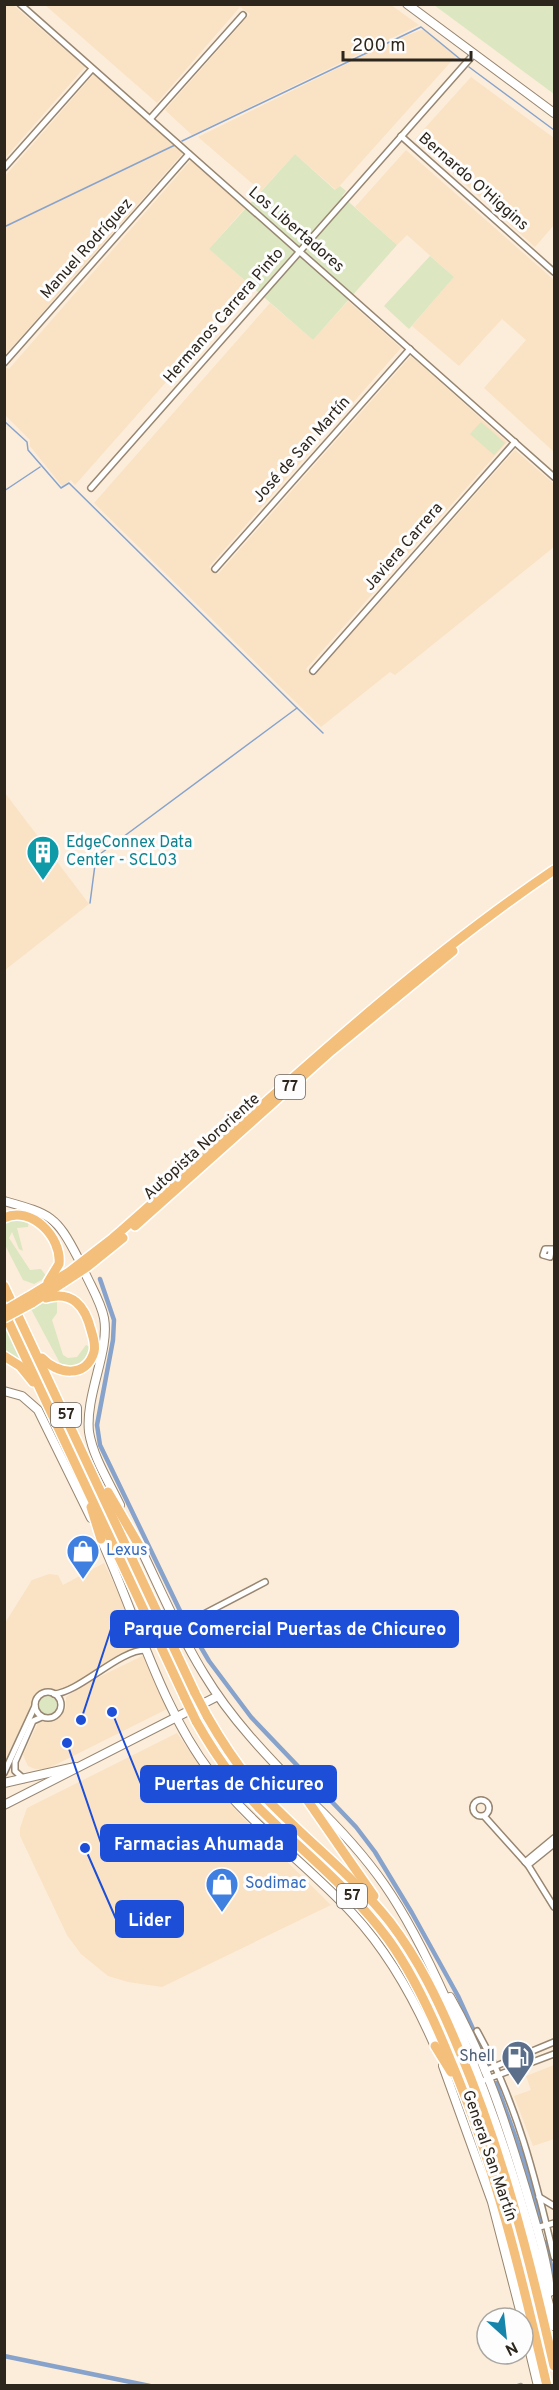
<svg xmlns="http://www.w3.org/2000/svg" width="559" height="2390" viewBox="0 0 559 2390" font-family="Overpass,sans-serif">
<rect width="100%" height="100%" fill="#fcedda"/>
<!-- built -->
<g fill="#fae2c4">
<path d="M5,4L13,5L85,67L5,158Z"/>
<path d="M45,5H391L419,25L192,135L165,110L250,14L240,7L157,103Z"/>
<path d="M424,29L457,55L336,190L295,154L261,191L198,137L397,39Z"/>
<path d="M94,74L183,153L5,355V176Z"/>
<path d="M471,77L554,138V225L535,247L415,139Z"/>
<path d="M406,150L554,280V452L484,388L526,340L502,319L459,366L412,326L454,277L407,235L397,245L355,207Z"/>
<path d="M191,160L245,208L209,249L251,286L75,485L71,480L62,486L30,446V440L5,415L4,366L9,369Z"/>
<path d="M348,301L401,348L209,567L218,574L411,356L507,442L306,669L314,676L515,450L554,484V547L395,675L390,672L321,727L94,503L270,303L313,340Z"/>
<path d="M5,793L89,904L5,970H4Z"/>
<path d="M104,1563L141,1641L140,1645L63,1689H48L36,1695L5,1761V1623L32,1580L49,1574L58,1575L63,1585Z"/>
<path d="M144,1655L167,1709L57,1764L46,1769H35L28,1766L23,1755L38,1723L59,1718L66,1708V1697L89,1682Z"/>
<path d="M177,1733L209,1780L243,1818L331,1905L162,1987L128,1982L108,1976L81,1954L67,1935L20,1836V1828L27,1808Z"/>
<path d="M554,2065V2139L533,2146L514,2096L531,2090L526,2076Z"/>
</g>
<!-- green -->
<g fill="#dce6c0">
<path d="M434,5H554V94Z"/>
<path d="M295,154L335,190L340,186L346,191L342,196L397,245L313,340L209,249Z"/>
<path d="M430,256L454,277L409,329L384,306Z"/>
<path d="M481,422L505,443L494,455L470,434Z"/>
<path d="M18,1217L29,1222L28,1227L17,1228L23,1251L19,1249L12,1232L9,1238L30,1270L41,1269L47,1277L34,1284L23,1280L5,1245L4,1222Z"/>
<path d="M52,1299L57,1301V1313L52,1320L63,1355L68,1358L77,1357L86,1345L90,1347L85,1360L76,1368L62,1367L31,1309Z"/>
<path d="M4,1324L30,1376L5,1353Z"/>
<circle cx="48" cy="1705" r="9"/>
</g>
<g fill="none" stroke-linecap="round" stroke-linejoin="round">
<!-- stream -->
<g stroke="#87a3cc" stroke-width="1.5">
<path d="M469,67L554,130"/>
<path d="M182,141L421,27L460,59"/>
<path d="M4,227L175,145"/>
<path d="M4,421L27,442L28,450L61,488L69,483L297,708"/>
<path d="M4,491L40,467"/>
<path d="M90,903L96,857L297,708L323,733"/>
</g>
<!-- canal -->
<g stroke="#87a3cc" stroke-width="4.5">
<path d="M100,1279L114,1320L113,1340L97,1425L100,1445L183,1617L209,1661L251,1717L356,1827L375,1852L412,1913L458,1996L489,2064"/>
<path d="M496,2083L525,2164L541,2223"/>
<path d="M546,2242L554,2280"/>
<path d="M4,2356L150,2386"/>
<path d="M518,2386L521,2385"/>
</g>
<defs>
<g id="street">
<path d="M20,4L554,477"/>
<path d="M150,119L243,15"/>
<path d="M401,136L554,272"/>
<path d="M4,168L92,69"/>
<path d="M4,363L189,154"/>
<path d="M91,488L474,54"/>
<path d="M215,569L410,349"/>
<path d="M313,671L515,442"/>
<path d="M551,1251L550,1257L543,1255L545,1249H554"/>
<path d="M179,1627L265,1582"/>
<circle cx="48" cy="1705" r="13"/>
<path d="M54,1694C80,1692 120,1649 146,1650"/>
<path d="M4,1773L35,1706"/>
<path d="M24,1779L15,1771V1762L33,1721L42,1717"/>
<circle cx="481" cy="1808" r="8"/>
<path d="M484,1816L528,1865L554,1907"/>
<path d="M525,1862L554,1838"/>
<path d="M528,1865L554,1844"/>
<path d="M477,2031C516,2100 536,2180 554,2257"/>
<path d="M484,2071L554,2042"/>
<path d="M482,2081L554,2054"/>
<path d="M539,2197L554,2206"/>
<path d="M536,2228L554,2223"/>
</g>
<g id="secondary">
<path d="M407,4L554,113"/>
<path d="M4,1201C50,1214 56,1215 78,1258"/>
<path d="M86,1275C92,1288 101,1303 104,1318C110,1351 85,1395 89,1432C93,1457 109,1482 120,1505"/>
<path d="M4,1391L22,1396L38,1410L91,1518"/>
<path d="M99,1535C135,1612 159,1705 211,1773C252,1826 308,1865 353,1914C390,1954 415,2000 436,2049"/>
<path d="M138,1543C159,1586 178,1632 204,1674C231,1719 267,1756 303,1793"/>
<path d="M4,1783L75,1767"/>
<path d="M312,1802C338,1827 363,1854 384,1884C409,1920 428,1959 446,1999C494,2105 528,2213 554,2326"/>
<path d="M4,1805L218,1696"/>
<path d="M450,1997C485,2058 507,2127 527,2194C536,2226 547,2258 550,2292"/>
<path d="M443,2066L492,2202L522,2318"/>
<path d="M523,2323L538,2386"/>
</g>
<g id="highway">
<path d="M4,1218C31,1205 62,1237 59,1264L48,1282"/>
<path d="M135,1226L331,1051L453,951"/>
<path d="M4,1286L195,1693"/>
<path d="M28,1297L69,1272L113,1238C258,1111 395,978 554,870"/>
<path d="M32,1303L87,1267L123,1238"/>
<path d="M4,1312L185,1698"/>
<path d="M4,1356L20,1366L33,1382"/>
<path d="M42,1358C57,1374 86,1379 94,1352C96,1344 93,1337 91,1330C85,1306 72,1290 46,1298"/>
<path d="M108,1492L140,1547"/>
<path d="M91,1507L101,1539"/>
<path d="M207,1716C223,1744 240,1770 262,1794C303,1838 353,1875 390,1922C419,1960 439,2002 457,2045C502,2149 529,2256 554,2366"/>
<path d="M196,1721C214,1753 235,1783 260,1809C303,1852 351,1889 388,1939C414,1975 433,2017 450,2059C495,2165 521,2274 547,2386"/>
<path d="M301,1791L374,1896"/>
<path d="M435,2046L451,2072"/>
</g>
</defs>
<!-- street casing -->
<use href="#street" stroke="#978671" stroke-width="8"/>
<!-- secondary casing -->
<use href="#secondary" stroke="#978671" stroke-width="10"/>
<!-- highway casing -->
<use href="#highway" stroke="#fff" stroke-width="12"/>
<!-- street -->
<use href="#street" stroke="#fff" stroke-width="5"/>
<!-- secondary -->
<use href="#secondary" stroke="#fff" stroke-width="8"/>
<!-- highway -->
<use href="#highway" stroke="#f3bf7a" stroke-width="9"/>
<defs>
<g id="highway-bridge">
<path d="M4,1311L28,1297"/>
<path d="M4,1318L32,1303"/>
<path d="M195,1693L207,1716"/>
<path d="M185,1698L196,1721"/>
</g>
</defs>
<!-- highway-bridge casing -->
<use href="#highway-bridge" stroke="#fff" stroke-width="12" stroke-linecap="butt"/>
<!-- highway-bridge -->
<use href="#highway-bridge" stroke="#f3bf7a" stroke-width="9"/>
</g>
<!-- icons -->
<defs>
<symbol id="building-pin" viewBox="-11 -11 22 30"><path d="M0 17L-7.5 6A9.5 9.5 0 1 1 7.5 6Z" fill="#0f9aa8" stroke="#fdfdfd"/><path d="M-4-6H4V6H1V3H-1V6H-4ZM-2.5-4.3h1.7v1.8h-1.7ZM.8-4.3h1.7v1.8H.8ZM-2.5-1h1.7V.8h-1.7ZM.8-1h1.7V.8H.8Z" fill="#fff"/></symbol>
<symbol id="shop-pin" viewBox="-11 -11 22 30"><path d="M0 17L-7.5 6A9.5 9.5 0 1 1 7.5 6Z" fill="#3f7fe0" stroke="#fdfdfd"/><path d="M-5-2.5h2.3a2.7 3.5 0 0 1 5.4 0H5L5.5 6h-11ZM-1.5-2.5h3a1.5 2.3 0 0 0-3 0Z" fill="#fff"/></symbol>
<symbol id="fuel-pin" viewBox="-11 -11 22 30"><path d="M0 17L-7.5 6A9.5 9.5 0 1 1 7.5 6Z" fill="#5c6f8a" stroke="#fdfdfd"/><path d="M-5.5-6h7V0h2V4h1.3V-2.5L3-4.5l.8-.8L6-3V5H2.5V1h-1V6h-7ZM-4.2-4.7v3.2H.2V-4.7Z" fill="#fff"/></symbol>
</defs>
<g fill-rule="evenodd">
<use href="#building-pin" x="24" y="833" width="38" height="52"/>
<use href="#shop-pin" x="64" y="1532" width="38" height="52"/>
<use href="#shop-pin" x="203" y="1865" width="38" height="52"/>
<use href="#fuel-pin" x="499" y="2038" width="38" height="52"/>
</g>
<g text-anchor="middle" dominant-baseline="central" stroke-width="6" stroke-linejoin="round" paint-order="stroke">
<!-- shield labels -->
<g fill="#fdfdfd" stroke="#6b6660" stroke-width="1.5">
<rect x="275" y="1075" width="30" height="24" rx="4.5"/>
<rect x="51" y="1403" width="30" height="24" rx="4.5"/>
<rect x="337" y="1884" width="30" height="24" rx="4.5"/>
</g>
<g font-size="15" font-weight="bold" fill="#2d261d">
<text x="290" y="1087">77</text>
<text x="66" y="1415">57</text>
<text x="352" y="1896">57</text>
</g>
<!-- street labels -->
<g font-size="16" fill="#2d261d" stroke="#fdfdfd">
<text transform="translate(473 182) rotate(41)">Bernardo O'Higgins</text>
<text transform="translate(296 230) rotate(41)">Los Libertadores</text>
<text transform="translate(87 249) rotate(-48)">Manuel Rodríguez</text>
<text transform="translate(224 316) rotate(-49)">Hermanos Carrera Pinto</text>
<text transform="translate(302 450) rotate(-48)">José de San Martín</text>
<text transform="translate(404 547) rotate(-49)">Javiera Carrera</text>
<text transform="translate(202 1147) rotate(-42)">Autopista Nororiente</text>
<text transform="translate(489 2156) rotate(71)">General San Martín</text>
</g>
<!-- culture labels -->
<g font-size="16" fill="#0d838f" stroke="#fdfdfd" text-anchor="start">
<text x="66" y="843">EdgeConnex Data<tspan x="66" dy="18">Center - SCL03</tspan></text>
</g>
<!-- shop labels -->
<g font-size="16" fill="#366cbe" stroke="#fdfdfd" text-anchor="start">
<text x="106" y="1551">Lexus</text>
<text x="245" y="1884">Sodimac</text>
</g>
<!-- service labels -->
<g font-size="16" fill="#4e5e75" stroke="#fdfdfd" text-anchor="end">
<text x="495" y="2057">Shell</text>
</g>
</g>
<!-- callouts -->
<path fill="none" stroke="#1d4ed8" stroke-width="2" d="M81 1720L111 1629M112 1712L141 1784M67 1743L101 1843M85 1848L116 1919"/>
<g fill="#1d4ed8" stroke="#fdfdfd" stroke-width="2">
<circle cx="81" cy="1720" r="6"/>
<circle cx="112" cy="1712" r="6"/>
<circle cx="67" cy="1743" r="6"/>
<circle cx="85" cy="1848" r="6"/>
</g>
<g fill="#1d4ed8" stroke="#1d4ed8" stroke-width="2">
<rect x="111" y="1611" width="347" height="36" rx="6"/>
<rect x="141" y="1766" width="195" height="36" rx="6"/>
<rect x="101" y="1825" width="195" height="36" rx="6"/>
<rect x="116" y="1901" width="67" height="36" rx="6"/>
</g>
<g font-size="18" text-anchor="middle" font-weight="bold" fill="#fff">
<text x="285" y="1635">Parque Comercial Puertas de Chicureo</text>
<text x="239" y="1790">Puertas de Chicureo</text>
<text x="199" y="1850">Farmacias Ahumada</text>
<text x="150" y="1926">Lider</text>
</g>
<!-- border -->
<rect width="559" height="2390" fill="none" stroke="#2d261d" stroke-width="12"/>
<!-- north arrow -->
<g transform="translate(505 2336) rotate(153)"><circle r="28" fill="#fdfdfd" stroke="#aaa7a3" stroke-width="1.5"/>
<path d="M0-4.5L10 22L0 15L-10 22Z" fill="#1585ac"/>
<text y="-9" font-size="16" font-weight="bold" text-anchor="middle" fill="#2d261d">N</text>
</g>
<!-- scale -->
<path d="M343 51v9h128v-9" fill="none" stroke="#2d261d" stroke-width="3"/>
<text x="352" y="51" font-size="18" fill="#2d261d" stroke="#fdfdfd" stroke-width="4.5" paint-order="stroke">200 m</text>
</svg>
